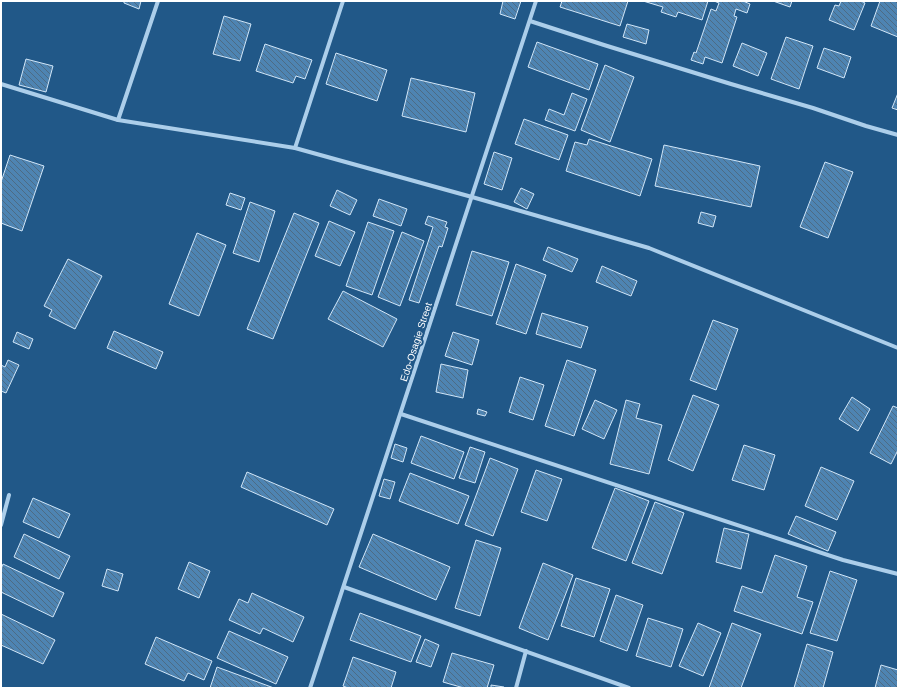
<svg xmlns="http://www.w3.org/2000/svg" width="899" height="689" viewBox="0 0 899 689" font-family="Arial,sans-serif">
<defs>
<pattern id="building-back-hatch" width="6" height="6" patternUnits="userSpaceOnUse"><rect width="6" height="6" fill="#4e84b2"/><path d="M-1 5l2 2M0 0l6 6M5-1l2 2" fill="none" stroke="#4d6b84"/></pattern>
</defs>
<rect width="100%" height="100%" fill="#215888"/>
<!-- building -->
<g fill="url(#building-back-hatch)" stroke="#d1e6f8">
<path d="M124,1H141L139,9L124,3Z"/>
<path d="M503,1H521L515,19L500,14Z"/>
<path d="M562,1H628L620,26L560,7Z"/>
<path d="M643,1H708L702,20L678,12L676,17L661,12L663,7Z"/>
<path d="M714,1H743L750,4L747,13L736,9L734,16L737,17L722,63L705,57L703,64L691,60L694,52L696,53L711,9L716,11L719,3Z"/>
<path d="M773,1H792L790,7Z"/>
<path d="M841,1H861L865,3L854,30L829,20L835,5L839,6Z"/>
<path d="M880,1H898V37L871,26Z"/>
<path d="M224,16L251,24L240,61L213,54Z"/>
<path d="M627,24L649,30L646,44L623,37Z"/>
<path d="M786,37L813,46L799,89L771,79Z"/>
<path d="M537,42L598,64L589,90L528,67Z"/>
<path d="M742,43L767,53L758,76L733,66Z"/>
<path d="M265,44L312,60L305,79L296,76L293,83L256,71Z"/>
<path d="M824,48L851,57L844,78L817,68Z"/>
<path d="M336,53L387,70L377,101L326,84Z"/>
<path d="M26,59L53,66L46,92L19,85Z"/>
<path d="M605,65L634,77L610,142L581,130Z"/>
<path d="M411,78L475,93L466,132L402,116Z"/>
<path d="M572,93L587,99L575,131L545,120L549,109L564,115Z"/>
<path d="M898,93V110L892,108Z"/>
<path d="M524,119L568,135L559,160L515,144Z"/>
<path d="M589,139L652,159L640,196L566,171L575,142L587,145Z"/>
<path d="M664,145L760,166L751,207L655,186Z"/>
<path d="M494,152L512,158L502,190L484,184Z"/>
<path d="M10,155L44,166L22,231L1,223V182Z"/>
<path d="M825,162L853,172L828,238L800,227Z"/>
<path d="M521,188L534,194L527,209L514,202Z"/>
<path d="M337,190L357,200L350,215L330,206Z"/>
<path d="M230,193L245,198L241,210L226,205Z"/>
<path d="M379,199L407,209L401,226L373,216Z"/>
<path d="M250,202L275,211L259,262L233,253Z"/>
<path d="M701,212L716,216L713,227L698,223Z"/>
<path d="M294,213L319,223L273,339L247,329Z"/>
<path d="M428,216L447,222L445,227L448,228L442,247L439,246L419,303L409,300L433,227L425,224Z"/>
<path d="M329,221L355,232L340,266L315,256Z"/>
<path d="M368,222L394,231L372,295L346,286Z"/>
<path d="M402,232L424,241L400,306L378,297Z"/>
<path d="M197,233L226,245L199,316L169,304Z"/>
<path d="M548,247L578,259L572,272L543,260Z"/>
<path d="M472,251L509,262L492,316L456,305Z"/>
<path d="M68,259L102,276L75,329L49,316L52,310L44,306Z"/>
<path d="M516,264L546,275L526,334L496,324Z"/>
<path d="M602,266L637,281L631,296L596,282Z"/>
<path d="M343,291L397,319L383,347L328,319Z"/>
<path d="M542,313L588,327L581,348L536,334Z"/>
<path d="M713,320L738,329L716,390L690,380Z"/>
<path d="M114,331L163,352L156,369L107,348Z"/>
<path d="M17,332L33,339L29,349L13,342Z"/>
<path d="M453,332L479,340L472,365L445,356Z"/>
<path d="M8,360L19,365L6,393L1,391V365L5,367Z"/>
<path d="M567,360L596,370L574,436L545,426Z"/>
<path d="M441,364L468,370L463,398L436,392Z"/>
<path d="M520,377L544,385L533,420L509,412Z"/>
<path d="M693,395L719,405L693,471L668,460Z"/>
<path d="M852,397L870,409L858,431L839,419Z"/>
<path d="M595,400L617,410L604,439L582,429Z"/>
<path d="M626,400L640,404L636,418L662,425L649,474L610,464Z"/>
<path d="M893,406L898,408V450L891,464L870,453Z"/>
<path d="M478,409L487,412L485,416L477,414Z"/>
<path d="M421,436L464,452L454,479L411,463Z"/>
<path d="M395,444L407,448L403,462L391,458Z"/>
<path d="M744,445L775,455L764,490L732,480Z"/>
<path d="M470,447L485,452L475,483L459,478Z"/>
<path d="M490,458L518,469L493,536L465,525Z"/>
<path d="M821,467L854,481L837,520L805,506Z"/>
<path d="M536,470L562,479L547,521L521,512Z"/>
<path d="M247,472L334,509L327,525L241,487Z"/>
<path d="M410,473L469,496L458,524L399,501Z"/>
<path d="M384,479L395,482L390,499L379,496Z"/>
<path d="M615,488L649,501L626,561L592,548Z"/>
<path d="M33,498L70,514L59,538L23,522Z"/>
<path d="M655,502L684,513L662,574L632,563Z"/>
<path d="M796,516L836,532L828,551L788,534Z"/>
<path d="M724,528L749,534L741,569L716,562Z"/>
<path d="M24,534L70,556L59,579L14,557Z"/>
<path d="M373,534L450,567L436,600L359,567Z"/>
<path d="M476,540L501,548L480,616L455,608Z"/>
<path d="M775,555L807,566L797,597L813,602L802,634L734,611L742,586L762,593Z"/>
<path d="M189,562L210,571L199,598L178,589Z"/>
<path d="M543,563L573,575L548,640L519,628Z"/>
<path d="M3,564L64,593L53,617L1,592V569Z"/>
<path d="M107,569L123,574L118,591L102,586Z"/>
<path d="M830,571L857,580L837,641L810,633Z"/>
<path d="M576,578L610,589L594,637L561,626Z"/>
<path d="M252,593L304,617L293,642L263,628L260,634L229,620L239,599L248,603Z"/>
<path d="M616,595L643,605L627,651L600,641Z"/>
<path d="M360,613L421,636L411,662L350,640Z"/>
<path d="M1,614L55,640L43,664L1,645Z"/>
<path d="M648,618L683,629L671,667L636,656Z"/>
<path d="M698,623L721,633L703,676L679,666Z"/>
<path d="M732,623L761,634L741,688H709Z"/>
<path d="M229,631L288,657L276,684L217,658Z"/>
<path d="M156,637L212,661L204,680L188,673L184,681L145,664Z"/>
<path d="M425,639L439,645L431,667L416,662Z"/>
<path d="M807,644L833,652L823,688H794Z"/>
<path d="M452,653L494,665L487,688H464L443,682Z"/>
<path d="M353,657L396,672L391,688H348L343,686Z"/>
<path d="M881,665L898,670V688H875Z"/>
<path d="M217,667L274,688H210Z"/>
<path d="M491,685L504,687V688H491Z"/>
</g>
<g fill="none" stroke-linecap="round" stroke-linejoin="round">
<!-- minor -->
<g stroke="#acceea" stroke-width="4">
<path d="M530,21L604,45L731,84L813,108L866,126L898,135"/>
<path d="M1,84L118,120L295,148L472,197L649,248L898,348"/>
<path d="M118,120L158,1"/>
<path d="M295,148L343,1"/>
<path d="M401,414L843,560L898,574"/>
<path d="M1,525L9,495"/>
<path d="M344,587L629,688"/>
<path d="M310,688L536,1"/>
<path d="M516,688L526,651"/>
</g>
</g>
<g text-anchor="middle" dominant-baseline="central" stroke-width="4" stroke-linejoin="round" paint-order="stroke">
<!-- street labels -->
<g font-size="10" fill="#fff" stroke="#215888">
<text transform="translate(416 342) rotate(-72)">Edo-Osagie Street</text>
</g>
</g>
<!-- border -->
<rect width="899" height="689" fill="none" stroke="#ffffff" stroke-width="4"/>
</svg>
